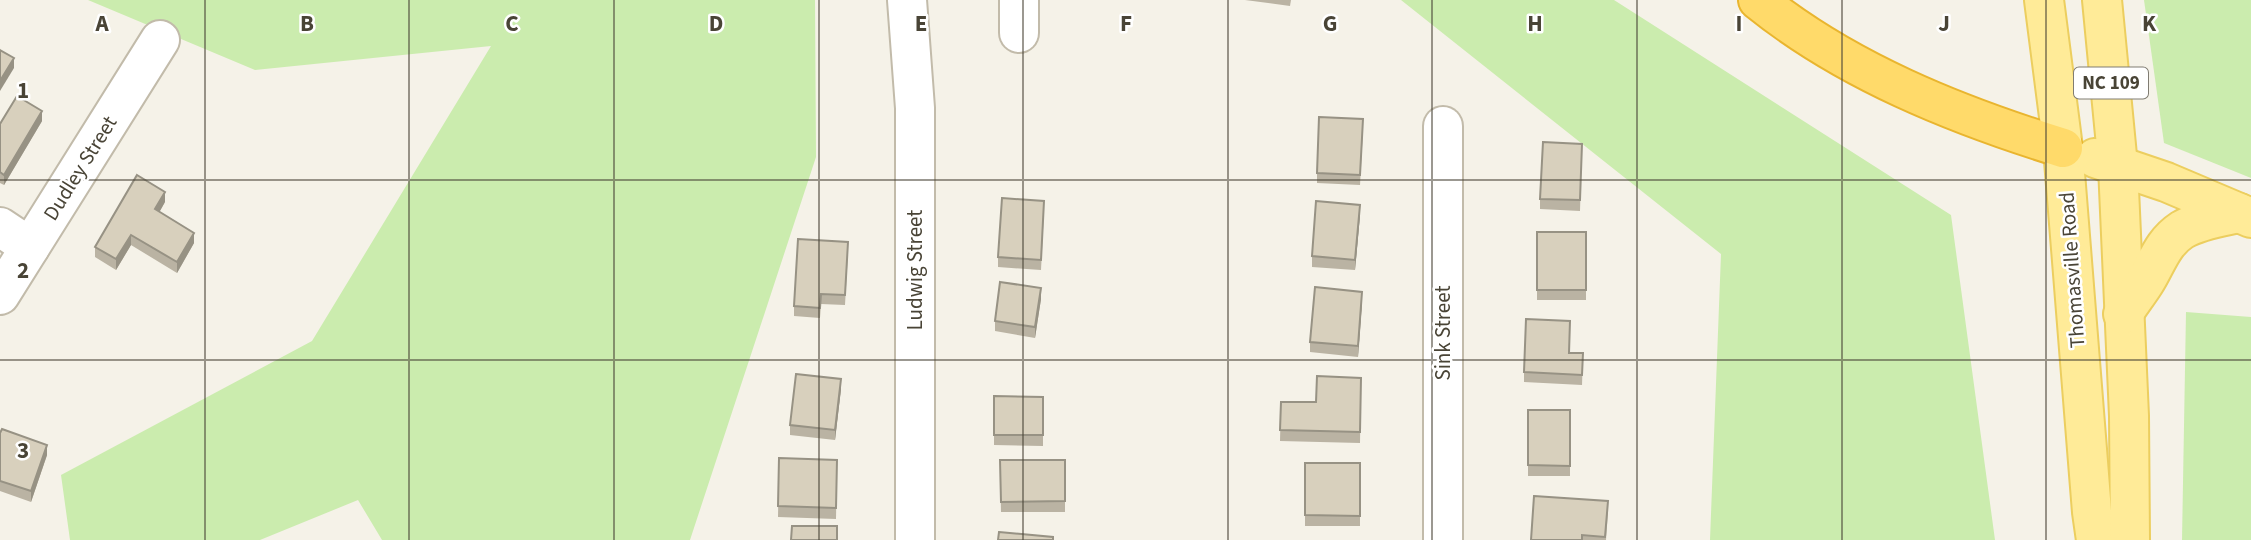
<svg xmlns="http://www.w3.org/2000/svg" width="2251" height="540" viewBox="0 0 2251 540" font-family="'Source Sans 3',sans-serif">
<rect width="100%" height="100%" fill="#f5f2e8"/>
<!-- green -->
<g fill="#cbecae">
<path d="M88,0H815L816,157L690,540H382L358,500L260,540H70L61,475L312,341L491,46L255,70Z"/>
<path d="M1401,0H1614L1951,215L1995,540H1710L1721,254Z"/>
<path d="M2144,0H2251V178L2164,143Z"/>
<path d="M2186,312L2251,317V540H2182Z"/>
</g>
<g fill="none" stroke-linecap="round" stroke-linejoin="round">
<defs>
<g id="minor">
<path d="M907,0L915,108V540"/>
<path d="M1019,33V0"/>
<path d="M1443,126V540"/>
<path d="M0,227L30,247"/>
<path d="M0,295L160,40"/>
</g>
<g id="major">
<path d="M2044,0L2063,148L2092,512L2096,540"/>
<path d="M2102,0L2118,166L2129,416L2130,540"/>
<path d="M2095,158L2166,182L2251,218"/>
<path d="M2123,314C2130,303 2138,293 2145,282C2157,263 2162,243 2182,230C2199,220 2221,217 2239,213"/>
</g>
<path id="highway" d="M1758,0C1846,71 1956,115 2063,148"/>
</defs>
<!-- minor casing -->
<use href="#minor" stroke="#c2bbaa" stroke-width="42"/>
<!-- major casing -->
<use href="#major" stroke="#ecce5f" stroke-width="42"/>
<!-- highway casing -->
<use href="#highway" stroke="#e9b52f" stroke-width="42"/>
<!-- minor -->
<use href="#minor" stroke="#fff" stroke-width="38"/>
<!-- major -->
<use href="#major" stroke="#ffeb98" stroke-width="38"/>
<!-- highway -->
<use href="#highway" stroke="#ffda6a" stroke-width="38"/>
</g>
<!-- wall -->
<g fill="#bab3a3">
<path d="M1245,0H1291L1290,6Z"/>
<path d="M42,121L4,185L0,183V124Z"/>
<path d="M1363,130L1360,185L1317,183V173Z"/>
<path d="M1582,144L1580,211L1540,209V199Z"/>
<path d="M165,202L159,212L194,243L177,273L131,245L116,270L95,257V247Z"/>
<path d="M1044,211L1041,270L998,267V257Z"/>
<path d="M1360,215L1355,270L1312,267V256Z"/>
<rect x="1537" y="232" width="49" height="68"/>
<path d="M848,253L845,305L821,304L820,318L794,316V306Z"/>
<path d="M1041,299L1035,338L995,331V321Z"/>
<path d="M1362,302L1358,357L1310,352V342Z"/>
<path d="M1569,353H1583L1582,385L1524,382V372Z"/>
<path d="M1361,378L1360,443L1280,441L1281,402H1316Z"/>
<path d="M841,389L835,440L790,435V425Z"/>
<path d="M994,396L1043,397V446L994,445Z"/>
<rect x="1528" y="410" width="42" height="66"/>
<path d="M0,433L47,455L31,502L0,491Z"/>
<path d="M779,458L837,460L836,519L778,517Z"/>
<path d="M1000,460H1065V512H1001Z"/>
<rect x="1305" y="463" width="55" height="63"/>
<path d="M1608,511L1606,540H1531Z"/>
</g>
<!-- shaded-wall -->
<g fill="#979284">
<path d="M14,58V68L0,91V81Z"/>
<path d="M42,111V121L4,185V175Z"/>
<path d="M165,192V202L155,220V209Z"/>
<path d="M1360,205V215L1355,270V260Z"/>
<path d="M194,233V243L177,273V262Z"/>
<path d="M131,235V245L116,270V259Z"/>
<path d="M1041,288V299L1035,338V327Z"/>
<path d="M1362,292V302L1358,357V346Z"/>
<path d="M841,379V389L835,440V430Z"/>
<path d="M47,445V455L31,502V491Z"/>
</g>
<!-- building -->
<g fill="#d8d0bd" stroke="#979284" stroke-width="2">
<path d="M0,50L14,58L0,81Z"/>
<path d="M17,96L42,111L4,175L0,172V124Z"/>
<path d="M1319,117L1363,119L1360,175L1317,173Z"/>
<path d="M1543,142L1582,144L1580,200L1540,199Z"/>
<path d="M137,175L165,192L155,209L194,233L177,262L131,235L116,259L95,247Z"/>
<path d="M1002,198L1044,201L1041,260L998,257Z"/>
<path d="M1316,201L1360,205L1355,260L1312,256Z"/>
<rect x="1537" y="232" width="49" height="58"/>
<path d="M798,239L848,242L845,295L821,294L820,308L794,306Z"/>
<path d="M1000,282L1041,288L1035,327L995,321Z"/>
<path d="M1315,287L1362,292L1358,346L1310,342Z"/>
<path d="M1526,319L1570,321L1569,353H1583L1582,375L1524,372Z"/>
<path d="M796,374L841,379L835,430L790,425Z"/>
<path d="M1317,376L1361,378L1360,432L1280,430L1281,402H1316Z"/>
<path d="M994,396L1043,397V435H994Z"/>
<path d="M1528,410H1570V466L1528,465Z"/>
<path d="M2,429L47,445L31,491L0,481V433Z"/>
<path d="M779,458L837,460L836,508L778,506Z"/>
<path d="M1000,460H1065V501L1001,502Z"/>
<path d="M1305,463H1360V516L1305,515Z"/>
<path d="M1534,496L1608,501L1605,537L1582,535V540H1531Z"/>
<path d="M792,526H837V540H791Z"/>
<path d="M999,532L1053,537V540H998Z"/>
</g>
<!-- grid -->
<path fill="none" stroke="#494436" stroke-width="2" stroke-opacity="0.55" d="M205,0V540M409,0V540M614,0V540M819,0V540M1023,0V540M1228,0V540M1432,0V540M1637,0V540M1842,0V540M2046,0V540M0,180H2251M0,360H2251"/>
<g text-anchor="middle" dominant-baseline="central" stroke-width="5" stroke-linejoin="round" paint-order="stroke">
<!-- shield labels -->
<rect fill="#fff" stroke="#807c72" stroke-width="2" x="2074" y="67.5" width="74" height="31" rx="5"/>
<g font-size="19" font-weight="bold" fill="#494436">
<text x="2111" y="83">NC 109</text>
</g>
<!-- street labels -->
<g font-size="21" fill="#494436" stroke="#fff">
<text transform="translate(80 168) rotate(-58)">Dudley Street</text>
<text transform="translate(915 270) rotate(-90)">Ludwig Street</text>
<text transform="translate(2072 270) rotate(-94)">Thomasville Road</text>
<text transform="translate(1443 333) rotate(-90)">Sink Street</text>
</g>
</g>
<g font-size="23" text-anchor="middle" font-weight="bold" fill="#494436" stroke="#fff" stroke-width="5" stroke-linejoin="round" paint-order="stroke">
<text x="102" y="31">A</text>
<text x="307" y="31">B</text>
<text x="512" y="31">C</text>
<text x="716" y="31">D</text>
<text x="921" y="31">E</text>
<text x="1126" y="31">F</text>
<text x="1330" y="31">G</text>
<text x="1535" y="31">H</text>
<text x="1739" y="31">I</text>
<text x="1944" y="31">J</text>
<text x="2149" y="31">K</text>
<text x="23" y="98">1</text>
<text x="23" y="278">2</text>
<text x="23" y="458">3</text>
</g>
</svg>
